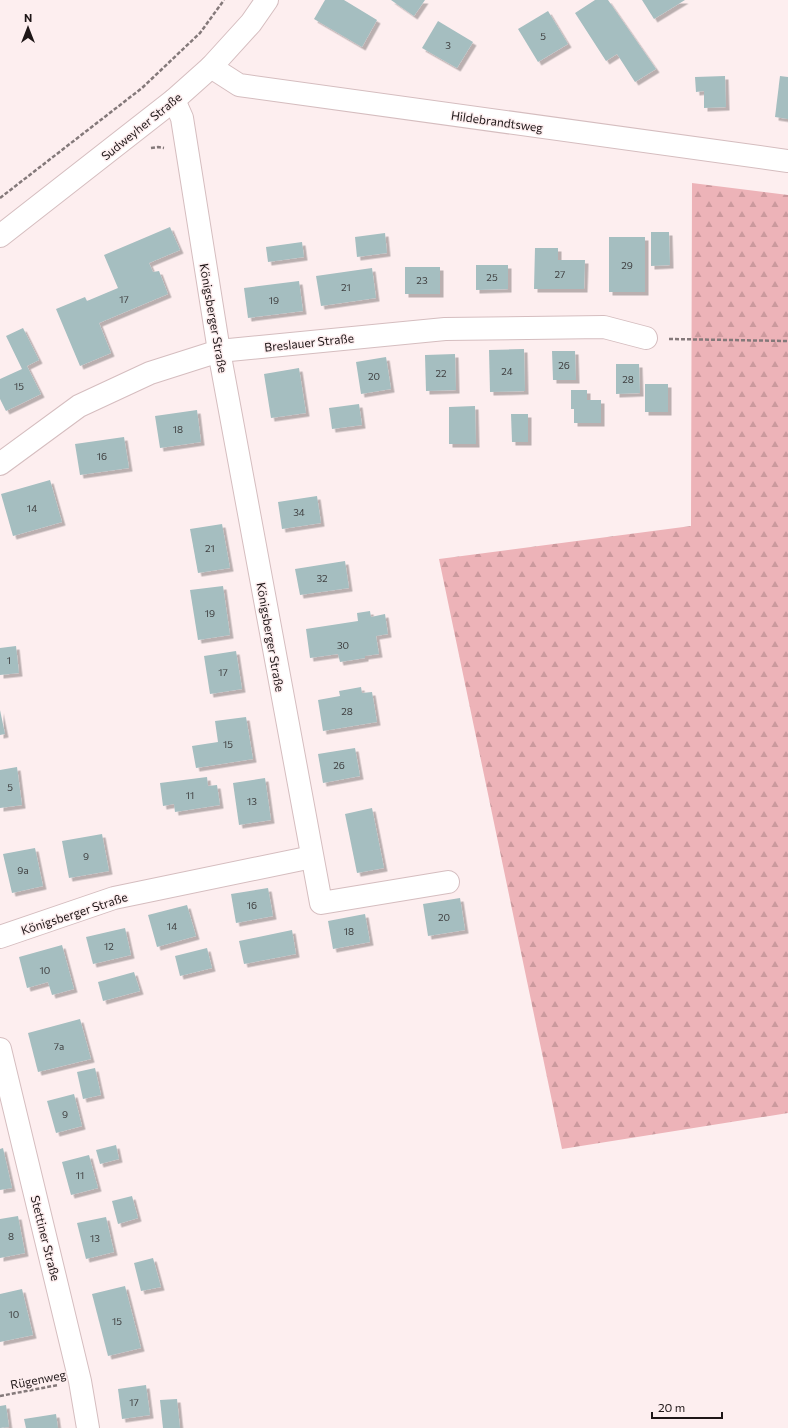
<svg xmlns="http://www.w3.org/2000/svg" width="788" height="1428" viewBox="0 0 788 1428" font-family="Commissioner,sans-serif">
<defs>
<pattern id="forest-firs" width="22" height="20" patternUnits="userSpaceOnUse"><rect width="22" height="20" fill="#edb3b8"/><path d="M5 1l3.5 6h-7zM16 11l3.5 6h-7z" fill="#cb999d"/></pattern>
<filter id="shadow"><feDropShadow dx="3.5" dy="3.5" stdDeviation="0" flood-color="#0004"/></filter>
</defs>
<rect width="100%" height="100%" fill="#fdeeef"/>
<!-- forest -->
<path fill="url(#forest-firs)" d="M692,183L788,195V1113L562,1149L439,559L691,526Z"/>
<!-- building -->
<g fill="#a5bec0" filter="url(#shadow)">
<path d="M325,0H344L377,20L362,47L314,19Z"/>
<path d="M391,0H425L414,16Z"/>
<path d="M595,0H608L656,69L635,82L617,54L606,61L575,13Z"/>
<path d="M642,0H685L654,19Z"/>
<path d="M548,11L568,44L538,62L518,29Z"/>
<path d="M438,21L473,42L457,68L422,48Z"/>
<path d="M725,76L726,107L704,108V91L696,92L695,77Z"/>
<path d="M780,76L788,77V119L775,117Z"/>
<path d="M170,227L180,250L149,263L153,272L159,271L168,294L99,323L111,353L80,366L56,309L85,297L87,301L118,288L104,255Z"/>
<path d="M651,232H669L670,265L651,266Z"/>
<path d="M385,233L387,253L357,257L355,237Z"/>
<rect x="609" y="237" width="36" height="55"/>
<path d="M302,242L304,257L268,262L266,247Z"/>
<path d="M535,248H558V260H585L584,289H534Z"/>
<path d="M476,265H508V289L476,290Z"/>
<rect x="405" y="267" width="35" height="27"/>
<path d="M372,268L376,298L321,306L316,276Z"/>
<path d="M299,281L303,311L248,318L244,288Z"/>
<path d="M23,328L39,360L27,366L41,394L6,411L0,399V379L22,369L6,336Z"/>
<path d="M524,349L525,391L490,392L489,350Z"/>
<path d="M552,351H575L576,380H553Z"/>
<path d="M455,354L456,390L426,391L425,355Z"/>
<path d="M386,357L391,389L361,394L356,362Z"/>
<path d="M616,364H639L640,393L616,394Z"/>
<path d="M299,368L306,413L271,418L264,374Z"/>
<rect x="645" y="384" width="23" height="28"/>
<path d="M571,390H587V400H601V423H574V409H571Z"/>
<path d="M359,404L362,425L332,429L329,408Z"/>
<path d="M475,406L476,444H449V407Z"/>
<path d="M197,410L201,442L160,448L155,416Z"/>
<path d="M511,414H528V442H512Z"/>
<path d="M124,437L129,468L80,475L75,444Z"/>
<path d="M50,480L62,522L13,536L1,494Z"/>
<path d="M317,496L321,523L282,529L278,502Z"/>
<path d="M222,524L230,568L198,573L190,529Z"/>
<path d="M345,561L349,588L300,595L295,569Z"/>
<path d="M223,586L230,635L198,640L190,590Z"/>
<path d="M370,611L371,617L385,614L388,634L376,636L379,654L365,656V658L340,662L338,654L310,658L306,629L358,621L357,613Z"/>
<path d="M16,646L19,673L0,675V648Z"/>
<path d="M236,651L242,689L210,694L204,656Z"/>
<path d="M361,687L362,693L372,692L377,722L323,731L318,700L340,696L339,691Z"/>
<path d="M0,710L5,734L0,735Z"/>
<path d="M246,717L253,759L196,768L192,746L218,742L215,721Z"/>
<path d="M355,748L360,776L323,783L318,754Z"/>
<path d="M17,767L22,805L0,808V770Z"/>
<path d="M207,777L208,786L217,785L220,805L175,812L174,804L163,806L160,783Z"/>
<path d="M265,778L271,820L239,825L233,783Z"/>
<path d="M372,808L384,868L357,873L345,814Z"/>
<path d="M102,834L109,871L69,878L62,841Z"/>
<path d="M35,848L43,886L12,893L3,854Z"/>
<path d="M268,888L273,916L236,923L231,894Z"/>
<path d="M460,898L465,930L428,936L423,904Z"/>
<path d="M187,905L196,936L157,947L148,915Z"/>
<path d="M365,914L370,942L333,949L328,921Z"/>
<path d="M125,928L131,955L93,964L86,937Z"/>
<path d="M292,930L296,954L244,964L239,941Z"/>
<path d="M62,945L74,989L52,995L48,982L27,988L19,957Z"/>
<path d="M207,948L212,968L180,976L175,956Z"/>
<path d="M134,972L140,991L103,1001L98,982Z"/>
<path d="M80,1019L91,1059L38,1072L28,1033Z"/>
<path d="M95,1068L101,1095L83,1099L77,1072Z"/>
<path d="M74,1094L82,1126L56,1133L47,1101Z"/>
<path d="M116,1145L119,1159L100,1164L96,1150Z"/>
<path d="M3,1148L12,1188L0,1190V1149Z"/>
<path d="M89,1155L98,1188L71,1195L62,1162Z"/>
<path d="M132,1196L138,1218L118,1224L112,1201Z"/>
<path d="M18,1216L25,1253L0,1258V1219Z"/>
<path d="M106,1217L114,1252L86,1259L77,1223Z"/>
<path d="M153,1258L161,1287L141,1291L134,1263Z"/>
<path d="M125,1286L141,1348L108,1356L92,1294Z"/>
<path d="M22,1289L33,1335L0,1342V1294Z"/>
<path d="M146,1385L150,1415L122,1419L118,1389Z"/>
<path d="M177,1399L180,1428H163L160,1400Z"/>
<path d="M6,1405L9,1427L0,1428V1406Z"/>
<path d="M56,1414L58,1428H26L24,1419Z"/>
</g>
<g fill="none" stroke-linecap="round" stroke-linejoin="round">
<defs>
<g id="minor">
<path d="M211,67L239,85L788,161"/>
<path d="M174,100L182,118L219,351L321,903L448,882"/>
<path d="M0,464L79,406L150,373L219,351L445,329L604,327L646,338"/>
<path d="M0,937L114,898L312,857"/>
<path d="M0,1049L80,1381L88,1428"/>
</g>
<path id="major" d="M0,236L174,100L211,67L251,23L267,0"/>
</defs>
<!-- minor casing -->
<use href="#minor" stroke="#d5bdbf" stroke-width="24"/>
<!-- major casing -->
<use href="#major" stroke="#d5bdbf" stroke-width="24"/>
<!-- path -->
<g stroke="#84797a" stroke-width="2.5" stroke-dasharray="4 2" stroke-linecap="butt">
<path d="M151,148L158,147L164,148"/>
<path d="M0,198L142,88L200,33L224,0"/>
<path d="M669,339L788,341"/>
<path d="M0,1396L58,1385"/>
</g>
<!-- minor -->
<use href="#minor" stroke="#fff" stroke-width="22"/>
<!-- major -->
<use href="#major" stroke="#fff" stroke-width="22"/>
</g>
<g text-anchor="middle" dominant-baseline="central" stroke-width="3" stroke-linejoin="round" paint-order="stroke">
<!-- number labels -->
<g font-size="10" fill="#404041">
<text x="543" y="36">5</text>
<text x="448" y="45">3</text>
<text x="627" y="265">29</text>
<text x="560" y="274">27</text>
<text x="492" y="277">25</text>
<text x="422" y="280">23</text>
<text x="346" y="287">21</text>
<text x="124" y="299">17</text>
<text x="274" y="300">19</text>
<text x="564" y="365">26</text>
<text x="507" y="371">24</text>
<text x="441" y="373">22</text>
<text x="374" y="376">20</text>
<text x="628" y="379">28</text>
<text x="19" y="386">15</text>
<text x="178" y="429">18</text>
<text x="102" y="456">16</text>
<text x="32" y="508">14</text>
<text x="299" y="512">34</text>
<text x="210" y="548">21</text>
<text x="322" y="578">32</text>
<text x="210" y="613">19</text>
<text x="343" y="645">30</text>
<text x="9" y="660">1</text>
<text x="223" y="672">17</text>
<text x="347" y="711">28</text>
<text x="228" y="744">15</text>
<text x="339" y="765">26</text>
<text x="10" y="787">5</text>
<text x="190" y="795">11</text>
<text x="252" y="801">13</text>
<text x="86" y="856">9</text>
<text x="23" y="870">9a</text>
<text x="252" y="905">16</text>
<text x="444" y="917">20</text>
<text x="172" y="926">14</text>
<text x="349" y="931">18</text>
<text x="109" y="946">12</text>
<text x="45" y="970">10</text>
<text x="59" y="1046">7a</text>
<text x="65" y="1114">9</text>
<text x="80" y="1175">11</text>
<text x="11" y="1236">8</text>
<text x="95" y="1238">13</text>
<text x="14" y="1314">10</text>
<text x="117" y="1321">15</text>
<text x="134" y="1402">17</text>
</g>
<!-- street labels -->
<g font-size="12" fill="#1e1617" stroke="#fdeeef">
<text transform="translate(497 121) rotate(8)">Hildebrandtsweg</text>
<text transform="translate(141 126) rotate(-39)">Sudweyher Straße</text>
<text transform="translate(214 318) rotate(80)">Königsberger Straße</text>
<text transform="translate(309 342) rotate(-6)">Breslauer Straße</text>
<text transform="translate(271 637) rotate(80)">Königsberger Straße</text>
<text transform="translate(74 913) rotate(-18)">Königsberger Straße</text>
<text transform="translate(46 1238) rotate(76)">Stettiner Straße</text>
<text transform="translate(38 1379) rotate(-11)">Rügenweg</text>
</g>
</g>
<!-- north arrow -->
<g transform="translate(28 28)" stroke="#fdeeef" stroke-width="3" paint-order="stroke">
<path d="M0-3L7 15L0 10L-7 15Z" fill="#1e1617"/>
<text y="-6" font-size="11" font-weight="bold" text-anchor="middle" fill="#1e1617">N</text>
</g>
<!-- scale -->
<path d="M652 1412v6h70v-6" fill="none" stroke="#1e1617" stroke-width="2"/>
<text x="658" y="1412" font-size="12" fill="#1e1617" stroke="#fdeeef" stroke-width="3" paint-order="stroke">20 m</text>
</svg>
